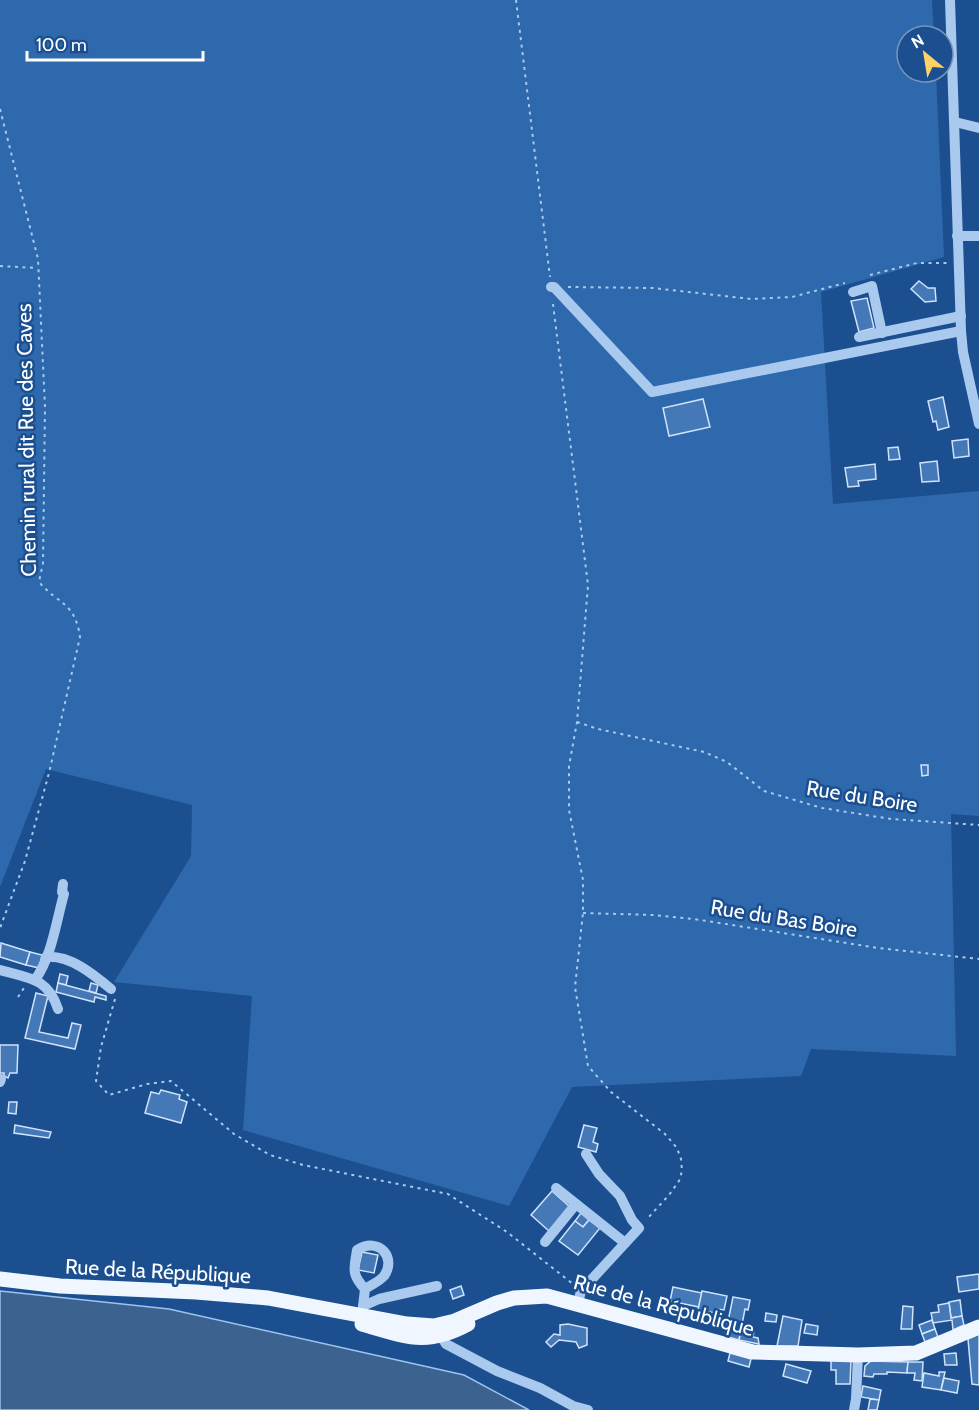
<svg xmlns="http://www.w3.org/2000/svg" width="979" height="1410" viewBox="0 0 979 1410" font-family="Cabin,sans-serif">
<rect width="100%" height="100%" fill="#1b4f8f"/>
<!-- green -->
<path fill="#2e69ad" d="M0,0H932L934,36H907V72H936L944,257L821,292L833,504L979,491V816L951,814L956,1056L811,1049L801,1076L572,1087L509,1206L243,1130L252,996L114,982L191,856L192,805L46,769L0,887Z"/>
<!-- water -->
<path fill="#3c6290" stroke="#9cc4f0" stroke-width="1.5" d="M0,1291L169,1309L464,1375L529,1410H0Z"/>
<!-- building -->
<g fill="#4478b7" stroke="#cfe3fa" stroke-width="1.5">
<path d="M919,281L928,288H935L936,301L925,302L911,289Z"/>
<path d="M867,298L874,328L859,332L851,301Z"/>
<path d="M943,397L949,427L938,430L936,421L933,422L928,401Z"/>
<path d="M703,399L710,427L669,436L663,408Z"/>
<path d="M968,439L969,456L954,458L952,441Z"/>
<path d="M898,447L900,459L889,460L888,448Z"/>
<path d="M937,461L939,481L922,482L920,463Z"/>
<path d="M875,464L876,479L858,481L859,486L848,487L845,468Z"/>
<path d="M921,765H928V775L922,776Z"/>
<path d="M1,943L30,952L26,965L0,957Z"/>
<path d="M30,952L42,955L39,968L26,965Z"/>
<path d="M60,974L68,976L66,985L58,983Z"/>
<path d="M58,983L106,996V1000L95,997L94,1002L56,992Z"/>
<path d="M91,983L98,985L96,993L89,991Z"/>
<path d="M36,993L48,996L39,1032L68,1038L72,1023L81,1025L75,1049L25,1038Z"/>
<path d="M0,1045H18L17,1073H10L8,1078L4,1076V1073H0Z"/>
<path d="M161,1090L180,1095L179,1099L187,1102L181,1123L145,1113L151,1092L159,1094Z"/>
<path d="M9,1102H17L16,1114L8,1113Z"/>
<path d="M15,1125L51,1132L49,1138L14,1133Z"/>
<path d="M584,1125L597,1128L593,1142L598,1144L596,1152L578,1147Z"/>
<path d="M552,1191L570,1207L549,1231L531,1215Z"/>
<path d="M581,1213L589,1220L583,1227L575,1221Z"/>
<path d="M589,1220L600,1228L578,1255L559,1241L575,1221L583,1227Z"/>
<path d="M362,1252L378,1255L374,1273L358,1270Z"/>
<path d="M979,1274V1289L959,1292L957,1277Z"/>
<path d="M461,1286L464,1295L453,1299L450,1290Z"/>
<path d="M673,1287L702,1293L699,1307L670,1301Z"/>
<path d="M702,1291L727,1296L724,1310L717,1309L716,1313L698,1310Z"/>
<path d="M733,1297L750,1300L748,1310L745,1309L739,1340L725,1336Z"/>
<path d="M960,1300L962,1316L951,1318L949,1302Z"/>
<path d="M949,1303L951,1318L962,1316L964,1325L953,1330L952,1320L933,1323L931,1313L939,1312L938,1305Z"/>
<path d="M903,1306L913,1307L912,1329H901Z"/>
<path d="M766,1313L777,1315L776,1322L765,1321Z"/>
<path d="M783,1316L802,1320L798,1346H777Z"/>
<path d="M932,1320L935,1329L922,1334L919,1325Z"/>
<path d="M568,1324L587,1328V1345L579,1348L576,1342L559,1340L551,1347L546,1342L554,1334L560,1335V1325Z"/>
<path d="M806,1324L818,1326L817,1335L804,1333Z"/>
<path d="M742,1327L754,1331L753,1337L758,1338L759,1344L739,1340Z"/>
<path d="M935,1329L938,1337L925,1342L922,1334Z"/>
<path d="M979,1334V1385L972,1384L968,1339Z"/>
<path d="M730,1353L751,1359L749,1367L728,1361Z"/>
<path d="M956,1353L957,1365H945L944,1354Z"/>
<path d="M831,1360L851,1361L850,1384H836V1370H831Z"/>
<path d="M871,1361L908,1362L907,1373L887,1372V1374H874L873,1377L864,1376L865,1366Z"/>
<path d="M908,1362H923L922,1381L914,1380L915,1373H907Z"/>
<path d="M786,1364L811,1371L807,1383L783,1376Z"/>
<path d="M939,1372H945L941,1390L922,1387L924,1373L939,1376Z"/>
<path d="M944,1378L959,1381L957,1393L941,1390Z"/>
<path d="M863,1386L881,1390L879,1400L861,1397Z"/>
<path d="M870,1399L879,1400L877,1410H868Z"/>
</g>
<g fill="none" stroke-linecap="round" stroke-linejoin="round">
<!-- path -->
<g stroke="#a9c9ee" stroke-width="2" stroke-dasharray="3 4.5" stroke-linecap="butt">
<path d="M516,0L550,277"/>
<path d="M0,109L38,259L45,407L43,563L39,582C59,605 75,602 80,637L49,773L25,861L0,928"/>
<path d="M0,266L37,268"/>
<path d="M870,275L917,263H947"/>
<path d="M568,287L653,288L751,299L792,297L845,283"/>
<path d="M553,304L588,585L577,722L569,766V810L583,880V913L575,987L588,1066L611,1092L665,1134L677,1148L681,1159L682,1171L679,1181L669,1195L646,1220"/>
<path d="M577,722L598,729L704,752L727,762L764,791L822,808L891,819L979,825"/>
<path d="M583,913L653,915L694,919L878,948L979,959"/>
<path d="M18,997L24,988"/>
<path d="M115,999L101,1047L96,1081L109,1095L147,1084L171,1081L234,1134L270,1155L303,1165L448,1194L507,1232L573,1284"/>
</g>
<!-- minor -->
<g stroke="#a9c9ee" stroke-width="10">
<path d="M950,0L961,331L963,352L979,424"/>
<path d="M955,122L979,128"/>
<path d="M957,236H979"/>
<path d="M551,287H554L652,392L961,331"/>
<path d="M853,292L872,286L882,333"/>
<path d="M859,337L961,316"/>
<path d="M46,957C70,955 93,974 111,989"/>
<path d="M0,970C29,978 48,978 58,1009"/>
<path d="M35,980C52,956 56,922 64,894L62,892L63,884"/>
<path d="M0,1082L1,1079"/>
<path d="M556,1188L625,1243"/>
<path d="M545,1242L576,1204"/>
<path d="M578,1303L581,1291L639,1228L632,1220L620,1196L599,1174L586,1154"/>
<path d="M363,1306L379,1299L437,1286"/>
<path d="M362,1315L365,1289C371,1285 380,1281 384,1276C397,1258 379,1236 357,1250C354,1269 351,1274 365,1289"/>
<path d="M437,1330L446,1344L497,1371L540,1388L573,1406L588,1410"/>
<path d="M854,1410L856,1399L858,1355"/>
</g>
<!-- major -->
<g stroke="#f0f6ff" stroke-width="15">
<path d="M0,1279L60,1286L196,1292L268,1298L407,1324L434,1326L455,1321L497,1303L514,1298L547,1296L753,1352L858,1355L916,1353L979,1327"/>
<path d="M362,1324C405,1336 426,1347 468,1324"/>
</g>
</g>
<g text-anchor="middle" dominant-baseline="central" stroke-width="5" stroke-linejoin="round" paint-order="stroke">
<!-- street labels -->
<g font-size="21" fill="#fff" stroke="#1b4f8f">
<text transform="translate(26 440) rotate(-91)">Chemin rural dit Rue des Caves</text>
<text transform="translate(862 796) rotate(9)">Rue du Boire</text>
<text transform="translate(784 918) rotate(9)">Rue du Bas Boire</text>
<text transform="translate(158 1271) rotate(3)">Rue de la République</text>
<text transform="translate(664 1305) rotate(15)">Rue de la République</text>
</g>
</g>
<!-- north arrow -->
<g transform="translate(925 54) rotate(330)"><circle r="28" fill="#1b4f8f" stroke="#7695bc" stroke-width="1.5"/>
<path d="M0-4.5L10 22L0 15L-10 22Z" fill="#ffd166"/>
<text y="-9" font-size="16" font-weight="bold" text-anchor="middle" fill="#ffffff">N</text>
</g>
<!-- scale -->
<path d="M27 51v9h176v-9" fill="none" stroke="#ffffff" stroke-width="3"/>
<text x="36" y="51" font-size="18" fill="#ffffff" stroke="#1b4f8f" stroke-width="4.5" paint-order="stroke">100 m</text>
</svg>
